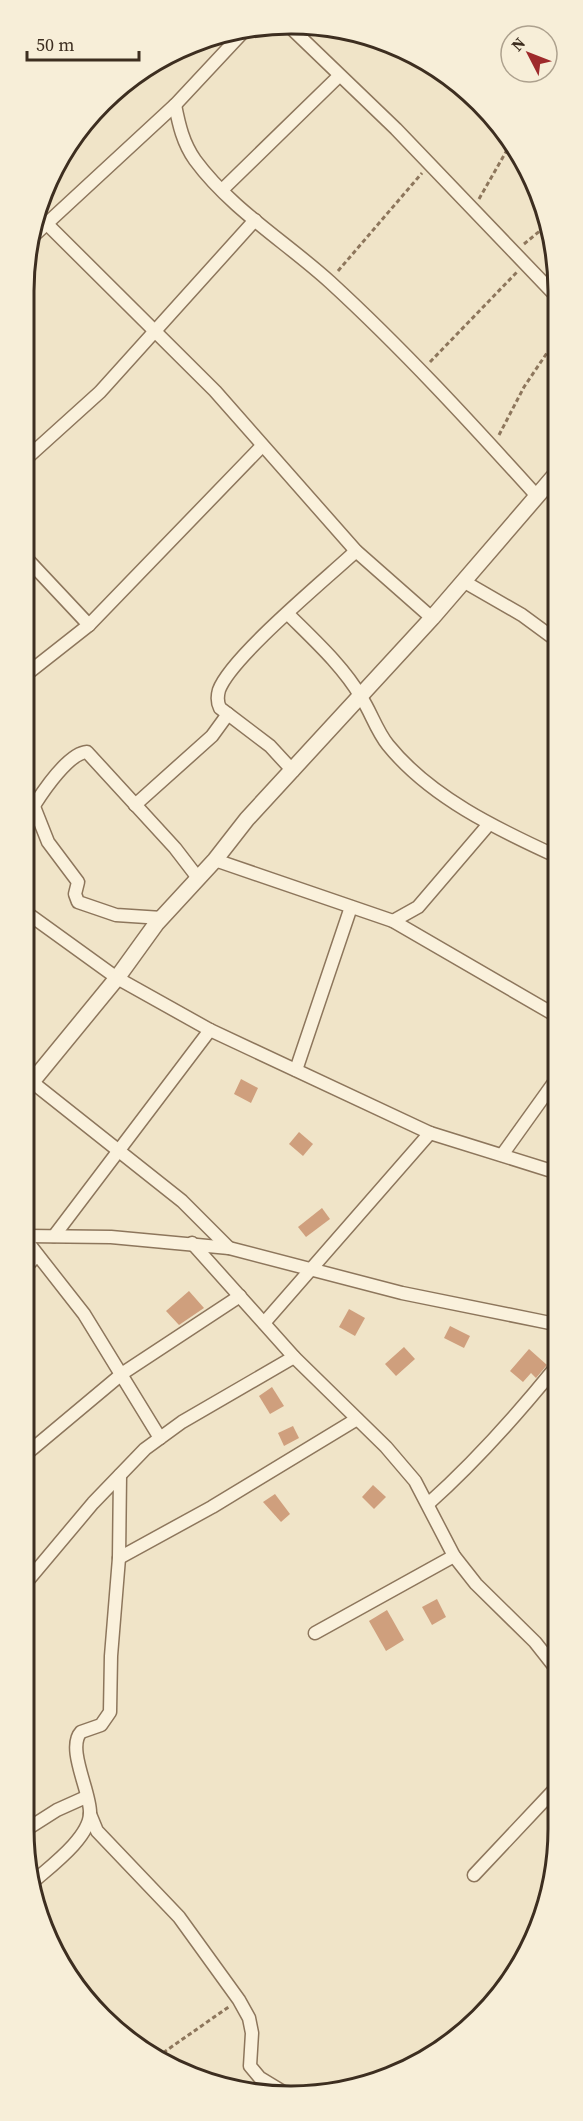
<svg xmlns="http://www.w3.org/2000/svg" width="583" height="2121" viewBox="0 0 583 2121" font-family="'Source Serif 4',serif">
<rect width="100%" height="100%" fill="#f0e4c8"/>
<!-- building -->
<g fill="#cf9f7d">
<path d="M241,1079L258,1088L251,1103L234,1094Z"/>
<path d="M299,1132L313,1144L303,1156L289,1144Z"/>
<path d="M322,1208L330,1219L306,1237L298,1227Z"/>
<path d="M189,1291L204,1308L179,1325L166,1311Z"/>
<path d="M349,1309L365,1318L355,1336L339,1327Z"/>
<path d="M450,1326L470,1336L464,1348L444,1338Z"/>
<path d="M404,1347L415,1359L396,1376L385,1364Z"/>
<path d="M529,1349L547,1365L536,1378L531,1373L523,1382L510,1371Z"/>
<path d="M272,1387L284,1406L270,1414L259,1396Z"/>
<path d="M293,1426L299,1438L284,1446L278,1433Z"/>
<path d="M373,1485L386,1497L374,1509L362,1497Z"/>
<path d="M275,1494L290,1514L281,1522L263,1502Z"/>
<path d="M437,1599L446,1617L432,1625L422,1607Z"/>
<path d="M387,1610L404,1640L386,1651L369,1621Z"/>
</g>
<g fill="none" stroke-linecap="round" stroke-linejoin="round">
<defs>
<g id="minor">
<path d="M292,29L396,129L557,297"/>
<path d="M175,105C179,125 183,143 195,160C231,209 286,242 330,282C403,349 470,422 536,495"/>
<path d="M222,190L339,76"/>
<path d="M46,223L215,391L356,551L432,618"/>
<path d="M30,239L175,105L246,29"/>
<path d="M28,457L100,392L255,220"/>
<path d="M28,560L89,625"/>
<path d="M463,581L522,615L556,640"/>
<path d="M288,614C313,639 343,666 361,697C371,712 376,730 388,745C430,797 497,829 556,856"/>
<path d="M28,673L89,625L262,446"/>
<path d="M293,771L270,746L220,708C217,702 217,697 219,690C231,657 326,579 356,551"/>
<path d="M27,789L48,842L78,882L75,894L78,902L116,915L162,918"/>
<path d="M35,804C44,790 69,753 87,752L175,848L198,878"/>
<path d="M135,805L212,736L228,714"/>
<path d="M215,860L393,921L555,1015"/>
<path d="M27,913L117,978L210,1030L430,1133L555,1172"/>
<path d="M393,921L418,907L489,824"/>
<path d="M296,1070L351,907"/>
<path d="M32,1082L182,1201L229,1248"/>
<path d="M502,1155L555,1081"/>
<path d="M26,1236L111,1237L229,1248L402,1293L555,1324"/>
<path d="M54,1236L210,1030"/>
<path d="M26,1240L84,1314L160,1438"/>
<path d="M192,1243L294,1357L386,1447L415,1481L454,1556L476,1584L535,1642L554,1666"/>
<path d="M26,1267L37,1255"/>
<path d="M264,1323L430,1133"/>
<path d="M25,1455L123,1373L240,1296"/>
<path d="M428,1504C475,1462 516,1416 555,1368"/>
<path d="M119,1558L212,1507L357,1419"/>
<path d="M25,1584L93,1503L145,1449L182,1422L294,1357"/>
<path d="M315,1633L454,1556"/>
<path d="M90,1814L97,1831L179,1917L239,2000L249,2018L252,2033L250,2066L260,2078L288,2095"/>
<path d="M24,1831L57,1810L86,1797"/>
<path d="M474,1875L554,1790"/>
<path d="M34,1881C51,1866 90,1837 90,1813C91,1793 66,1748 81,1732L101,1725L110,1712L111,1656L119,1558L120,1475"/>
</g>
<path id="tertiary" d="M26,1089L117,978L156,924L215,860L247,819L432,618L556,474"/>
</defs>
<!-- minor casing -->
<use href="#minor" stroke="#8d765c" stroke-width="15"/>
<!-- tertiary casing -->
<use href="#tertiary" stroke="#8d765c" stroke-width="18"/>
<!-- path -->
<g stroke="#8d765c" stroke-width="3" stroke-dasharray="4.5 3" stroke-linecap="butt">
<path d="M479,199L511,143"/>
<path d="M524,244L547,225"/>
<path d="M338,271L422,173"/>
<path d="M430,362L517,272"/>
<path d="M499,435L524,387L557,338"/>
<path d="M157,2057L230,2006"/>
</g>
<!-- minor -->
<use href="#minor" stroke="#faf1dc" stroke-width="12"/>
<!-- tertiary -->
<use href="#tertiary" stroke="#faf1dc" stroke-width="15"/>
</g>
<!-- crop -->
<path d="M0 0H583V2121H0ZM291 34H291A257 257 0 0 1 548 291V1829A257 257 0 0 1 291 2086H291A257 257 0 0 1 34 1829V291A257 257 0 0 1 291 34Z" fill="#f7eed8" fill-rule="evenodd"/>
<path fill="none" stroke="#3d2e20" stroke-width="3" d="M291 34H291A257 257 0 0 1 548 291V1829A257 257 0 0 1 291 2086H291A257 257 0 0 1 34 1829V291A257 257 0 0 1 291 34Z"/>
<!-- north arrow -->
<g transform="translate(529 54) rotate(312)"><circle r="28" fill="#f7eed8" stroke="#ada18e" stroke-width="1.5"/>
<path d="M0-4.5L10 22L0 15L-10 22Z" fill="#9e2a2b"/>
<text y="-9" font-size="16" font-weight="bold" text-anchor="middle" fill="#3d2e20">N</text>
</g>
<!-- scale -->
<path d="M27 51v9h112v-9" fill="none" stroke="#3d2e20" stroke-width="3"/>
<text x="36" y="51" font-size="18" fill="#3d2e20" stroke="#f7eed8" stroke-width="4.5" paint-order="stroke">50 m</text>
</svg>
